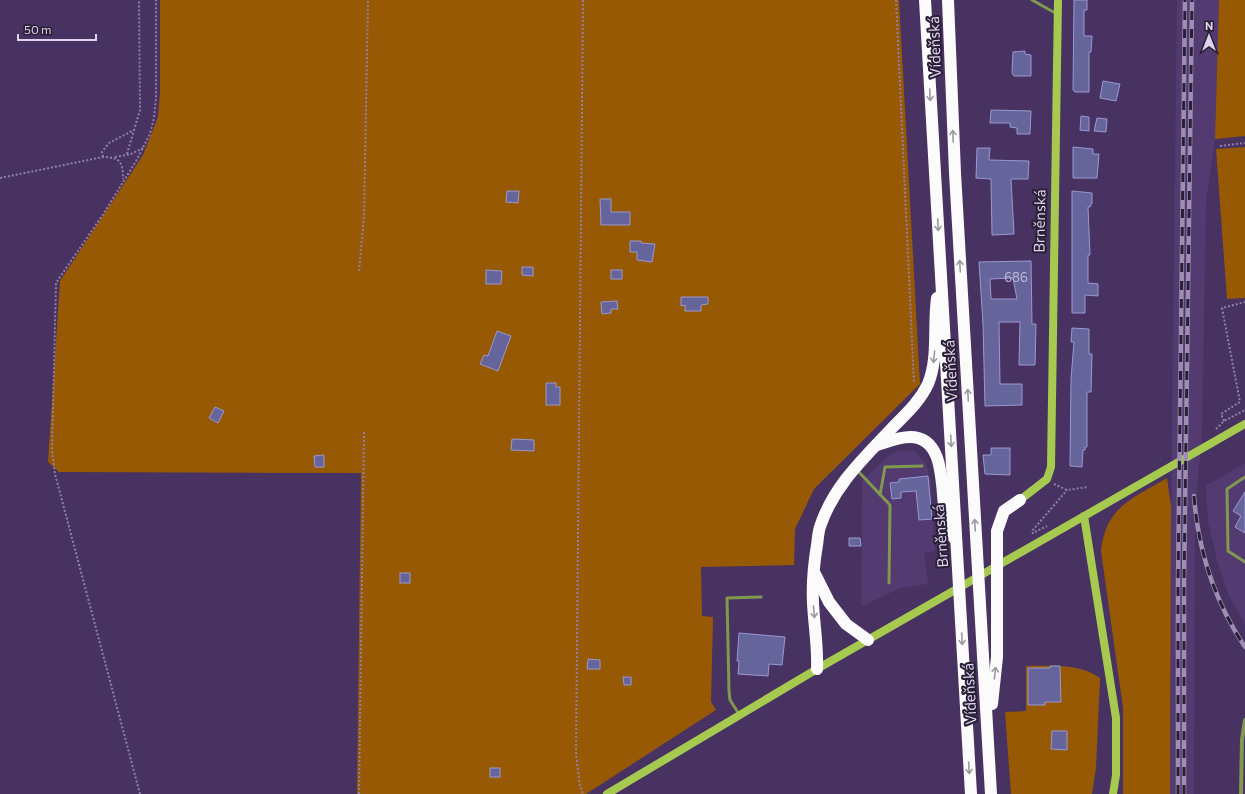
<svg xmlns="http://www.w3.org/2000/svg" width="1245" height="794" viewBox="0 0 1245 794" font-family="Commissioner,sans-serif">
<rect width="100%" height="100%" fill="#483261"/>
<!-- built -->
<g fill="#533a71">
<path d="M1177,0H1219L1215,139L1206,202L1202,437L1195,506L1194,794H1170L1171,506Z"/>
<path d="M899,450L915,451L926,464L931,483L935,551L924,553L928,584L900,588L867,604L861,606L862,484L861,482L885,459Z"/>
<path d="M1245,463V624L1229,596L1217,560L1208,521L1206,486Z"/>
</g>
<!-- green -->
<g fill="#985904">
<path d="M160,0H899L920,384L814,489L795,529L794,565L701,567L702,616L713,617L711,702L716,710L586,794H357L361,473L59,472L48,462L60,281L143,155L158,117L160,93Z"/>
<path d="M1219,0H1245V136L1215,139Z"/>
<path d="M1245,147V298L1227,299L1216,149Z"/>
<path d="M1167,478L1171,506L1170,794H1123V708L1101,551C1106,506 1132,499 1167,478Z"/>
<path d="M1026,666C1050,666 1080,663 1100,678L1096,768L1092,794H1011L1005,712L1026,711Z"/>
</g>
<!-- building -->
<g fill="#66659b" stroke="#9999d2" fill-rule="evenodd">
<path d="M1074,0H1087V10H1084V36H1092L1091,52H1089V92H1075L1073,90Z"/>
<path d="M1025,51V54L1031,55V76H1014L1012,73L1013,52Z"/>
<path d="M1103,81L1120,84L1116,101L1100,98Z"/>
<path d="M991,110L1031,111L1030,134H1017V128L1010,127V123H990Z"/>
<path d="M1081,116L1089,117V131L1080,130Z"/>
<path d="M1097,118L1107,119L1106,132L1094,131Z"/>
<path d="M1073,147L1093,149V154H1099L1097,178H1073Z"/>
<path d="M977,148H990L989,160L1029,161L1028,179H1011L1014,234L992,235L991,179L976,178Z"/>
<path d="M507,191H519L518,203L506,202Z"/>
<path d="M1072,191L1092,193V203L1090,207H1088L1090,255H1088V283L1098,284V296L1085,295V313H1072Z"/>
<path d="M600,199H611V212H630V225H601Z"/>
<path d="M630,241H641V243L655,244L652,262L637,260V252H630Z"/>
<path d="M1031,261L1032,324H1036L1035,365H1019L1020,322H999L1000,384H1022V405L985,406L983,324L979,262ZM1013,278L1017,299H991L990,279Z"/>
<path d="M522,267H533V276L522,275Z"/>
<path d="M486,270L502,271L501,284H486Z"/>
<rect x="611" y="270" width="11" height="9"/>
<path d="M681,297H708V304L701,305V311H685V305L681,306Z"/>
<path d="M617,301L618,309H611V313L602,314L601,302Z"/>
<path d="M1072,328L1089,329V354H1092L1091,392H1087V447H1085V450H1083L1082,467L1070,466L1071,379L1074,342H1071Z"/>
<path d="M497,331L511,336L498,371L480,364L484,355L488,356Z"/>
<path d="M546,383H556V387H560V405H546Z"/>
<path d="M215,407L224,411L218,423L209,418Z"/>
<path d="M512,439L534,440V451L511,450Z"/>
<path d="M991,448H1010V475L985,474L983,455H991Z"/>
<path d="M324,455V467H315L314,456Z"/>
<path d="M928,476L932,519L919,520L916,491L901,492V498L892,499L890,483L899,482V479Z"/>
<path d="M1245,492V533L1235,527L1241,516L1233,511Z"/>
<path d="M849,538H860L861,546H849Z"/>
<rect x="400" y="573" width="10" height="10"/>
<path d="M739,633L785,637L782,665L769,664L768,676L738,674L739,661H737Z"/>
<path d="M588,659L600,660V669H587Z"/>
<path d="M1050,666H1060L1061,702H1045V705H1028V668H1050Z"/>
<path d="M623,677H631V685H624Z"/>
<path d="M1052,731H1067V750L1051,749Z"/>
<rect x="490" y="768" width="10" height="9"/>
</g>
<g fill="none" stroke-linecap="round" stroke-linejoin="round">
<!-- path -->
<g stroke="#9180a6" stroke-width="2" stroke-dasharray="2 2" stroke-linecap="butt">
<path d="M583,0L576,754L580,786L583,794"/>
<path d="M896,0L914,383"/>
<path d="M1220,146L1245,143"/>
<path d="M127,154L134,130"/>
<path d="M103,157L102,152L109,143L134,130L140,110L139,0"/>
<path d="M115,157L131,154L143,148"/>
<path d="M0,178L103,157C120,157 123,162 123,179"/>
<path d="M359,271L364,217L368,0"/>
<path d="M1224,421L1221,414L1240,402L1222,308L1245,302"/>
<path d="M1216,429L1224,421L1245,410"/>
<path d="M1054,484L1067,490L1088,487"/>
<path d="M1035,532L1047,526"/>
<path d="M1033,534L1032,531L1067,490"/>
<path d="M140,794L55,474L52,450L56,283L104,213L136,161L150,134L154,118L156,98V0"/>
<path d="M359,794L364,432"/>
</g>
<!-- lane -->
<g stroke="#81984f" stroke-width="3">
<path d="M1032,0L1057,14"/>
<path d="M857,470L890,505L889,583"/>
<path d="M1245,477L1227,489L1228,551L1245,562"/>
<path d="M880,495L885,467L922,466"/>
<path d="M739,714L730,700L729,691L727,598L761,597"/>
</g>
<!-- street -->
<path stroke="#81984f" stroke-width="4" d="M1241,794L1242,740L1245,720"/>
<!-- secondary -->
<g stroke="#a6ca4f" stroke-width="8">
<path d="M1020,500L1047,479L1051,467L1058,0"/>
<path d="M1084,516L1116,718V775L1113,794"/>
<path d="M607,794L817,669L1245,424"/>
</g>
<!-- highway -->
<g stroke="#fbfbfb" stroke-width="12">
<path d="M925,0L971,794"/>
<path d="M948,0L955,173L991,794"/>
<path d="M877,445C887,442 899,437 910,437C950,437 939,500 947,525C949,529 952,534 954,538"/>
<path d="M815,574L829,602L846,624L868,640"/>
<path d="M817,669C818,646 814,625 813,603C812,584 814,563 817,545C818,539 818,531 821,524C835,484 865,457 894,426C907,413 920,401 928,384C939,357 933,326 937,298"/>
<path d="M992,704L997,657V531L1004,511L1020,500"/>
</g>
<defs>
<g id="rail">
<path d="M1194,496C1198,550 1215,602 1245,647"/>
<path d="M1178,794V584L1185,0"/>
<path d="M1184,794V583L1192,0"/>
</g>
</defs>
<!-- rail casing -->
<use href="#rail" stroke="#9e8eb3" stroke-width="4.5"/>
<!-- rail -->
<use href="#rail" stroke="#292035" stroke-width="3" stroke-dasharray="9" stroke-linecap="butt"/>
</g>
<!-- one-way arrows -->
<defs><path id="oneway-shaft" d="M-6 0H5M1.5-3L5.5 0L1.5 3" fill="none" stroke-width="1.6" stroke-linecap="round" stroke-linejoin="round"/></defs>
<g stroke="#9c98a2">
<use href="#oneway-shaft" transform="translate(930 95) rotate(87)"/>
<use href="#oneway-shaft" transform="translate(953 136) rotate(-92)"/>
<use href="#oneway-shaft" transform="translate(938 225) rotate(87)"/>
<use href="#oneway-shaft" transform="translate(960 266) rotate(-93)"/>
<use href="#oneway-shaft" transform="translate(934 357) rotate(96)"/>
<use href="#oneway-shaft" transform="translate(968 395) rotate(-93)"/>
<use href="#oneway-shaft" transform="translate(951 441) rotate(87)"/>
<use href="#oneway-shaft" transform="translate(975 525) rotate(-93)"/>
<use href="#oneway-shaft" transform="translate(814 612) rotate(85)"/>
<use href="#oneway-shaft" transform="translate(962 639) rotate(87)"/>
<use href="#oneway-shaft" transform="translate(995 673) rotate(-84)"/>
<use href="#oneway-shaft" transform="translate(969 768) rotate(87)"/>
</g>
<g text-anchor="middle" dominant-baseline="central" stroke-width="4" stroke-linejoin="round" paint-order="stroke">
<!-- number labels -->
<g font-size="13" fill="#c0b7da">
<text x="1016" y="277">686</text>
</g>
<!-- street labels -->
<g font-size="15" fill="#ded2ef" stroke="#292035">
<text transform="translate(934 47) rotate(-92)">Vídeňská</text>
<text transform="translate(1039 221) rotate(-89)">Brněnská</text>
<text transform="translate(950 371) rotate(-93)">Vídeňská</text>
<text transform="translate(940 536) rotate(-94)">Brněnská</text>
<text transform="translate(969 694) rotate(-93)">Vídeňská</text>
</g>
</g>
<!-- north arrow -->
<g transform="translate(1209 36)" stroke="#292035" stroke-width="3" paint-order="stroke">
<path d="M0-3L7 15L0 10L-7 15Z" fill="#ded2ef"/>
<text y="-6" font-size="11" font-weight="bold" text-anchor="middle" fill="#ded2ef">N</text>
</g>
<!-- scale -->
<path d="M18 34v6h78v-6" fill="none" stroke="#ded2ef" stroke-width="2"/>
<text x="24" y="34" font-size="12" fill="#ded2ef" stroke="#292035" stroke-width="3" paint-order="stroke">50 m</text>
</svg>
